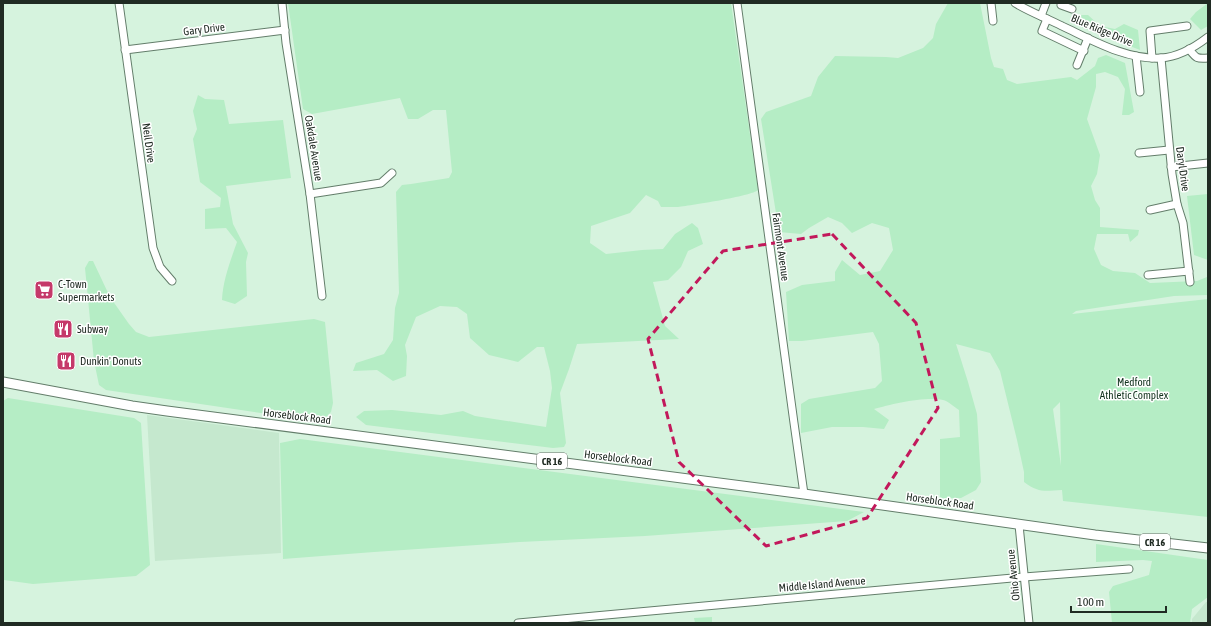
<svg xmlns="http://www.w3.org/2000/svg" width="1211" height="626" viewBox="0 0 1211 626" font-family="'Asap Condensed',sans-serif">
<rect width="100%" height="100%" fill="#d6f3de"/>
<!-- built -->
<g fill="#c5e8ce">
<path d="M147,415L279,433L281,553L155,561Z"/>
<path d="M1206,602H1208V623H1192V619Z"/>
</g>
<!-- green -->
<g fill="#b5edc5" fill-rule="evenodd">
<path d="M288,3H731L758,190C752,196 688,206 677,207C671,207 666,207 661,207L658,201L646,195L630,213L591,226L590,243L606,254L642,250L663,249L675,234L692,223L698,228L703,244L688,251L681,267L668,280L653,282L665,326L679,339L577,344L569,369L560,393L566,443L564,447L553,448L366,425L356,417L364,411L392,410L441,415L463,411L475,416L546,427L552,388L550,371L544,347H537L518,362L489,355L470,338L467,314L457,307L440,306L416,317L405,345L407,356L406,376L393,381L377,370L353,371L356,363L384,354L393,340L395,308L399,293L396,192L402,185L411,184L449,178L452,172L446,110H433L418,119H408L400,98L312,114L303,109Z"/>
<path d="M948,3H980L991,58L994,67L1003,69L1007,80L1017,84L1071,77L1077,80L1095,66L1098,58L1106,55L1125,63L1134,112L1129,115H1122L1125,89L1118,77L1105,72L1096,74V87L1087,119L1100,155L1097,174L1091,186L1095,200L1100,208V227L1139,230L1138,235L1130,242L1128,234H1097L1094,249L1101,265L1113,271L1135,273L1150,283L1197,281L1207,277L1208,273V295L1174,296L1076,311L1072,314L1208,299V517L1063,501L1062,490C1044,491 1039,493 1024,482V472L1017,440L1000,371L990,353L956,344L968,382L977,414L981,482L976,490L961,498H940V439L960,437L959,410C954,407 948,401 943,400C926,396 891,404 874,409L889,420L884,429L863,427H832L801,433V404L809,399L875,388L882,381L879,344L873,332L802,341H789L786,292L802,285L835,281V272L842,260L860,275L880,271L893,250L889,228L872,223L852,233L842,223L828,217L809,228L801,234L779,232L761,119L766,112L811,96L818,77L835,56L886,57L898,58L923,48L933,38L936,24ZM1060,402L1061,466L1053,409Z"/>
<path d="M1208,3V26L1201,30L1190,19L1196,12Z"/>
<path d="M1079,15H1088L1100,26L1115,29L1124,24L1138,30L1140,50L1081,27L1072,18Z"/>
<path d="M198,95L205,99L224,100L229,124L283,120L291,178L226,186L233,224L248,253L246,262L247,296L235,304L222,300C223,280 230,262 237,242L226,228L205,229V209L220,207L221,198L200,182L193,139L197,129L193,111Z"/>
<path d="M1208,194V260L1194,255L1187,196Z"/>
<path d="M89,261H93L110,297L129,324L136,332L149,337L314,319L325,322L333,403L331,412L321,422L106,390L99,385L94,361L85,268Z"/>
<path d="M8,398L134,418L141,423L150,565L136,576L33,584L4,580L3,548V401Z"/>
<path d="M300,439L864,512L847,521L645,536L520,542L374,552L283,559L280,443Z"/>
<path d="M1096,544L1208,560V597L1192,609L1190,623H1112L1109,592L1113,586L1149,575L1152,561L1143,560L1096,562Z"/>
<path d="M712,617V623H695L694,618Z"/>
</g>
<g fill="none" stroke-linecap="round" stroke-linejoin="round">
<defs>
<g id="minor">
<path d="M119,3L153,248L160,267L172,281"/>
<path d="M282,3L286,43L310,194L322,296"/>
<path d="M737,3L794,423L804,494"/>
<path d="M991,3L993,21"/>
<path d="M1015,3C1030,12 1046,18 1062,26C1092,40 1126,60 1161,58C1178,57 1195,47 1208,37"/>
<path d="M1062,3L1061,5L1072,9"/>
<path d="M1041,16L1046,3"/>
<path d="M1047,19L1042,31L1084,51"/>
<path d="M1189,49C1196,58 1196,59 1208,58"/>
<path d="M125,50L285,30"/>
<path d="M1136,56L1140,92"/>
<path d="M1152,58L1150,31L1187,26"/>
<path d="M1161,58L1172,174L1177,204L1183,223L1190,282"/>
<path d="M1077,65L1088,38"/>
<path d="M1139,153L1169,150"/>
<path d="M1171,167L1208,163"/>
<path d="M310,194L381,183L392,173"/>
<path d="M1150,210L1177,204"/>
<path d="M1148,275L1189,271"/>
<path d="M1019,525L1029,623"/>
<path d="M518,623L1024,577L1129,569"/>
</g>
<path id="major" d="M3,382L132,406L167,411L804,494L1095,535L1208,548"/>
</defs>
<!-- minor casing -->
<use href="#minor" stroke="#637d6a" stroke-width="9"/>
<!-- major casing -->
<use href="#major" stroke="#637d6a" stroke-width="11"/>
<!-- minor -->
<use href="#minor" stroke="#fff" stroke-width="7"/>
<!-- major -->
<use href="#major" stroke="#fff" stroke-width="9"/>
</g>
<!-- marked area -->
<path fill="none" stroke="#c2185b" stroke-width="3" stroke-dasharray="8 5" stroke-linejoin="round" d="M832,234L916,323L938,408L867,518L766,546L679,462L648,339L723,251Z"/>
<!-- icons -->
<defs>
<symbol id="supermarket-square" viewBox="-11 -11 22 22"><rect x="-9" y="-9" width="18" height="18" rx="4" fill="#c5396a" stroke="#fff"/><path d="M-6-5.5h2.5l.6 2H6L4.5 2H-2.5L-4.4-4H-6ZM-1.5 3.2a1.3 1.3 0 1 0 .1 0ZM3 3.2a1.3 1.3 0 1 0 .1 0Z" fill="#fff"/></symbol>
<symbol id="restaurant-square" viewBox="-11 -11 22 22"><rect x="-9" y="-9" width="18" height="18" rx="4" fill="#c5396a" stroke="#fff"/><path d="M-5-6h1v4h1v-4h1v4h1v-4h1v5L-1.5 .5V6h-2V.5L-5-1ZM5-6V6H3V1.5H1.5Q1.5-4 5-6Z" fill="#fff"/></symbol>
</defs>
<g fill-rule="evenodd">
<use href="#supermarket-square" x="33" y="279" width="22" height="22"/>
<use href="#restaurant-square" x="52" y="318" width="22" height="22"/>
<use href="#restaurant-square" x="55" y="350" width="22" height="22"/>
</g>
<g text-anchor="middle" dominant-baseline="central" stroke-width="3" stroke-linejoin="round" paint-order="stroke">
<!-- shield labels -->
<g fill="#fff" stroke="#636b65" stroke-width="1">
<rect x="537" y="453" width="30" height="16" rx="3"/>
<rect x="1140" y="534" width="30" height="16" rx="3"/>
</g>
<g font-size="10" font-weight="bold" fill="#202b23">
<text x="552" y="461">CR 16</text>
<text x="1155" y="542">CR 16</text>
</g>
<!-- street labels -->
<g font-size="11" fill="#202b23" stroke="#fff">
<text transform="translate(204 29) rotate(-7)">Gary Drive</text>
<text transform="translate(1102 30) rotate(23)">Blue Ridge Drive</text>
<text transform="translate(149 143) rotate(82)">Neil Drive</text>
<text transform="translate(314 148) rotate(81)">Oakdale Avenue</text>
<text transform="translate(1183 169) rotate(82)">Daryl Drive</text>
<text transform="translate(781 247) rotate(82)">Fairmont Avenue</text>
<text transform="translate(297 416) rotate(7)">Horseblock Road</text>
<text transform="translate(618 458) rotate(7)">Horseblock Road</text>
<text transform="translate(940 501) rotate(8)">Horseblock Road</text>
<text transform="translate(1013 575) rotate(-96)">Ohio Avenue</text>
<text transform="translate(822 584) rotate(-5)">Middle Island Avenue</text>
</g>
<!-- poi labels -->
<g font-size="11" fill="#202b23" stroke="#fff" text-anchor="start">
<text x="58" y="284">C‑Town<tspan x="58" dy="13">Supermarkets</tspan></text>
<text x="77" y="329">Subway</text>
<text x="80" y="361">Dunkin' Donuts</text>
</g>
<!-- park labels -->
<g font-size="11" fill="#11321d" stroke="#fff">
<text x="1134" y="382">Medford<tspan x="1134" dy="13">Athletic Complex</tspan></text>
</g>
</g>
<!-- border -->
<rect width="1211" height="626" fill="none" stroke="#202b23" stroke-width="8"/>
<!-- scale -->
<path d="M1071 606v6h95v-6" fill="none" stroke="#202b23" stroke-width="2"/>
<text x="1077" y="606" font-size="12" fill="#202b23" stroke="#ffffff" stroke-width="3" paint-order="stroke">100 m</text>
</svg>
